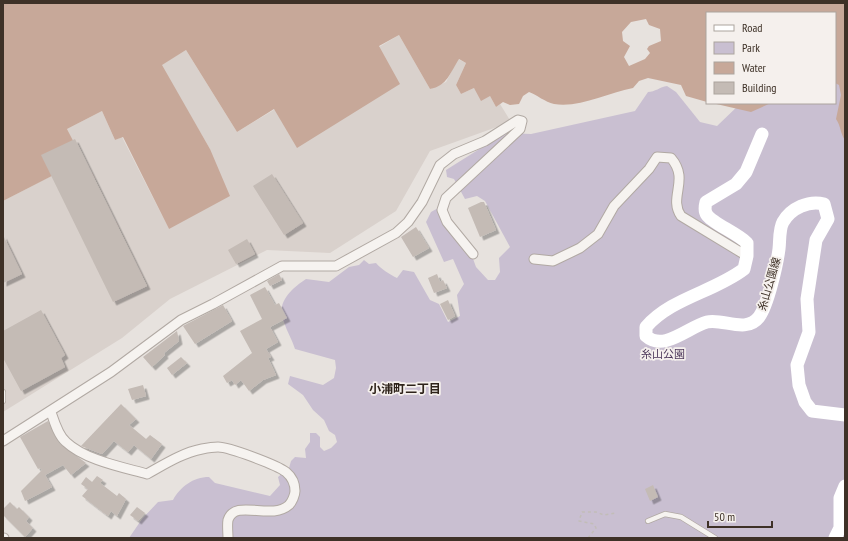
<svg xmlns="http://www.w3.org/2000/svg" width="848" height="541" viewBox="0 0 848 541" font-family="'PT Sans Narrow','Noto Sans JP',sans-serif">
<defs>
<filter id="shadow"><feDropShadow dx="3.5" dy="3.5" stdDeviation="0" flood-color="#0004"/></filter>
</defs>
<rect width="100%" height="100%" fill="#e7e2de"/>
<!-- built -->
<path fill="#d9d1cc" d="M399,35L430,89L446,82L458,59L466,63L456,85L461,94L474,88L490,96L496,107L500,104L511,122L430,151L396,211L330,253L267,250L170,299L122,338L3,412V201L82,160L67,129L102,111L115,140L122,137L169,229L210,149L161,65L186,50L237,132Z"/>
<!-- green -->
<path fill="#c9bfd1" d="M835,75L845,84V538H129L142,519L158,502L173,500C180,487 193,477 209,477L215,483L270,496L280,485L278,477L289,468L291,461L295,457L306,458L305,449L310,442V433H316L320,437V447L324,451L331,448L337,442L335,435L329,431L324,420L313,410L303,395L288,384L290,376L323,385L334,378L336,368L335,360L295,349C292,339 287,332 284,322C275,303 292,288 306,279L329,282L349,267L359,265L364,260L369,264L376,263C381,269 389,274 397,278L403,270L414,272L430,300L439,304L448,322L460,316L457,295L464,284L453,259L444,262L426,222L431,212L440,207L472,256L476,267L488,280H495L500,272L499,258L510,247L485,201L477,196L465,199L454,179L447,177L446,170L505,133L531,134L635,111L648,92C655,92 660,87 667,86L676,92L700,122L717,126L741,103H835Z"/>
<!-- water -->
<g fill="#c7a899" fill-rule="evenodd">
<path d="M3,3H845V140C840,133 841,126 836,119L841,95L839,85L835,83V13H707V102L686,96L681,85L648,78L639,81L633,88C607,93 580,108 554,104C545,102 537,95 529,92L523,96L519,104L510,105L503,102L496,107L490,96L481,101L474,88L461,94L456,85L466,63L459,59C450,73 447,86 430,89L399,35L379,46L400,84L297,148L274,109L237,132L186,50L162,65L210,149L230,196L169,229L123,137L115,140L102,111L67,129L83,160L3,201ZM646,19L649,25L660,29L661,41L649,46L647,49L650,53L645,59L629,66L624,57L630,46L623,41L622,32L631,22Z"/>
<path d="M712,103H771L751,112Z"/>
</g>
<!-- building -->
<g fill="#c4bbb5" filter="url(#shadow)">
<path d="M75,139L147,286L113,302L41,155Z"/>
<path d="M272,174L303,223L284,235L253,186Z"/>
<path d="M481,202H484L496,230L480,237L468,208Z"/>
<path d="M416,227L429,248L413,257L401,237Z"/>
<path d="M3,235L22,274L3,283Z"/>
<path d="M247,239L255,254L236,264L228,250Z"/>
<path d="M279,274L282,280L270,286L267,281Z"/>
<path d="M437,274L440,282L443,280L447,288L434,293L428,278Z"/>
<path d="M265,287L275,305L279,303L287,318L270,327L278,342L266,349L271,357L268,358L276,375L263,380L249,391L241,380L235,385L232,380L227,383L223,376L252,353L240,331L262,319L250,295Z"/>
<path d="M448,300L455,316L448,320L440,304Z"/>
<path d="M223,305L232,321L195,344L183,326Z"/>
<path d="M41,310L65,355L61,358L65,367L21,391L3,358V331Z"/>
<path d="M177,331L179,341L164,353L165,355L152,367L143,357Z"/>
<path d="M181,357L187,363L172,375L167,368Z"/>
<path d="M143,385L146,396L132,400L128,389Z"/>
<path d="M121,404L136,419L129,425L146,439L150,435L162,444L151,459L134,445L128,452L114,441L102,454L81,446Z"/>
<path d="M48,421L59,443L86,463L71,475L63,465L45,475L52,487L25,501L21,491L42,470L40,468L38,469L20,437Z"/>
<path d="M97,476L103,480L100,483L117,496L119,493L126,499L117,516L111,511L108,516L82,496L88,489L81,484L86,477L92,482Z"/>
<path d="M653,485L658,497L650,501L645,489Z"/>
<path d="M10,502L17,509L19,507L29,517L26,521L33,528L25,537L3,515V509Z"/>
<path d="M137,507L145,513L138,521L130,515Z"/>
</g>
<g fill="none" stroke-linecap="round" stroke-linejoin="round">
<defs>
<g id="lane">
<path d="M3,392V401"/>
<path d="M648,521L665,514L681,517L715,538"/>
</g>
<g id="street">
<path d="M534,259L553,261L580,248L598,234L614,206L649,169L657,157L671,158C690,180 668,197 681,216L747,256"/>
<path d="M51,412C54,421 58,435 66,442C85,460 122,467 147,474C165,464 182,453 202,449C207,448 213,447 218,447C229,447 277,465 286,472C292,477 295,484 295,491C295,495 292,502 289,505C271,521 235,498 228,520C227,525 228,533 228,538"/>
<path d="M3,441L111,372L181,320L213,304L282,266H336L396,233L408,222L422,202L440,165L454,154L485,141L518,120L522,121L520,129L446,198L442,210L447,222L473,254"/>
<path d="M3,538H4"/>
</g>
</defs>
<!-- lane casing -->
<use href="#lane" stroke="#b1a9a3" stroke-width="6"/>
<!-- street casing -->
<use href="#street" stroke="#b1a9a3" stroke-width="11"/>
<!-- path -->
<path stroke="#c2bdb8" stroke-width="1.5" stroke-dasharray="3 3" stroke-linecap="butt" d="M588,538L596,528L594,524L579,521L582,512H596L604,515L615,513"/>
<!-- lane -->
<use href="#lane" stroke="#f6f3f0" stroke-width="4.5"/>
<!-- street -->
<use href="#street" stroke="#f6f3f0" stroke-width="9"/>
<!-- secondary -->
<g stroke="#fff" stroke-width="13">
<path d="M762,134L746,172L736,184L706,202C705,206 704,211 707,215C712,223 737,233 747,243V256L744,269C714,292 671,298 646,327V336C664,352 688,327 707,322C723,318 746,334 759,317C768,305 777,264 779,249C780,241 779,229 783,222C791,208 809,200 824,204L828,219L816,240L807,299L809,332L797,365L799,385L805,402L812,411L845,415"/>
<path d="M835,538L840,528V498L845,486"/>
</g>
</g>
<g text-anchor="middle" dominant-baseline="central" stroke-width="3.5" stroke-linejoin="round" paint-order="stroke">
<!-- street labels -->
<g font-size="11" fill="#3e3127" stroke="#f5f0ed">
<text transform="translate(769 284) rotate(-74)">糸山公園線</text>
</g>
<!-- park labels -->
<g font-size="11" fill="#4b3559" stroke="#f5f0ed">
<text x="663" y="354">糸山公園</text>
</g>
<!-- neighbourhood labels -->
<g font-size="12" font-weight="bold" fill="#2e231a" stroke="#f5f0ed">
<text x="405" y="388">小浦町二丁目</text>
</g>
</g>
<!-- border -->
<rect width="848" height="541" fill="none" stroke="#3e3127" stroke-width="8"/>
<!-- legend -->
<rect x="706" y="12" width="130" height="92" fill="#f5f0ed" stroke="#aca49e"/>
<rect x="714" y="25" width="20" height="6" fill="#ffffff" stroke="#aca49e"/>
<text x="742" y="32" font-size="12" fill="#3e3127">Road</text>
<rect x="714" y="42" width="20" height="12" fill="#c9bfd1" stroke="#aca49e"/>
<text x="742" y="52" font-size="12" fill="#3e3127">Park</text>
<rect x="714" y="62" width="20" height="12" fill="#c7a899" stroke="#aca49e"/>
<text x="742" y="72" font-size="12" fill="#3e3127">Water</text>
<rect x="714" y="82" width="20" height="12" fill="#c4bbb5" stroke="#aca49e"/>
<text x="742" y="92" font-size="12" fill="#3e3127">Building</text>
<!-- scale -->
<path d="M708 521v6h64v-6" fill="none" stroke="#3e3127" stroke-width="2"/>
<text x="714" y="521" font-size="12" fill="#3e3127" stroke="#f5f0ed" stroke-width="3" paint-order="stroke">50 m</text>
</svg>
